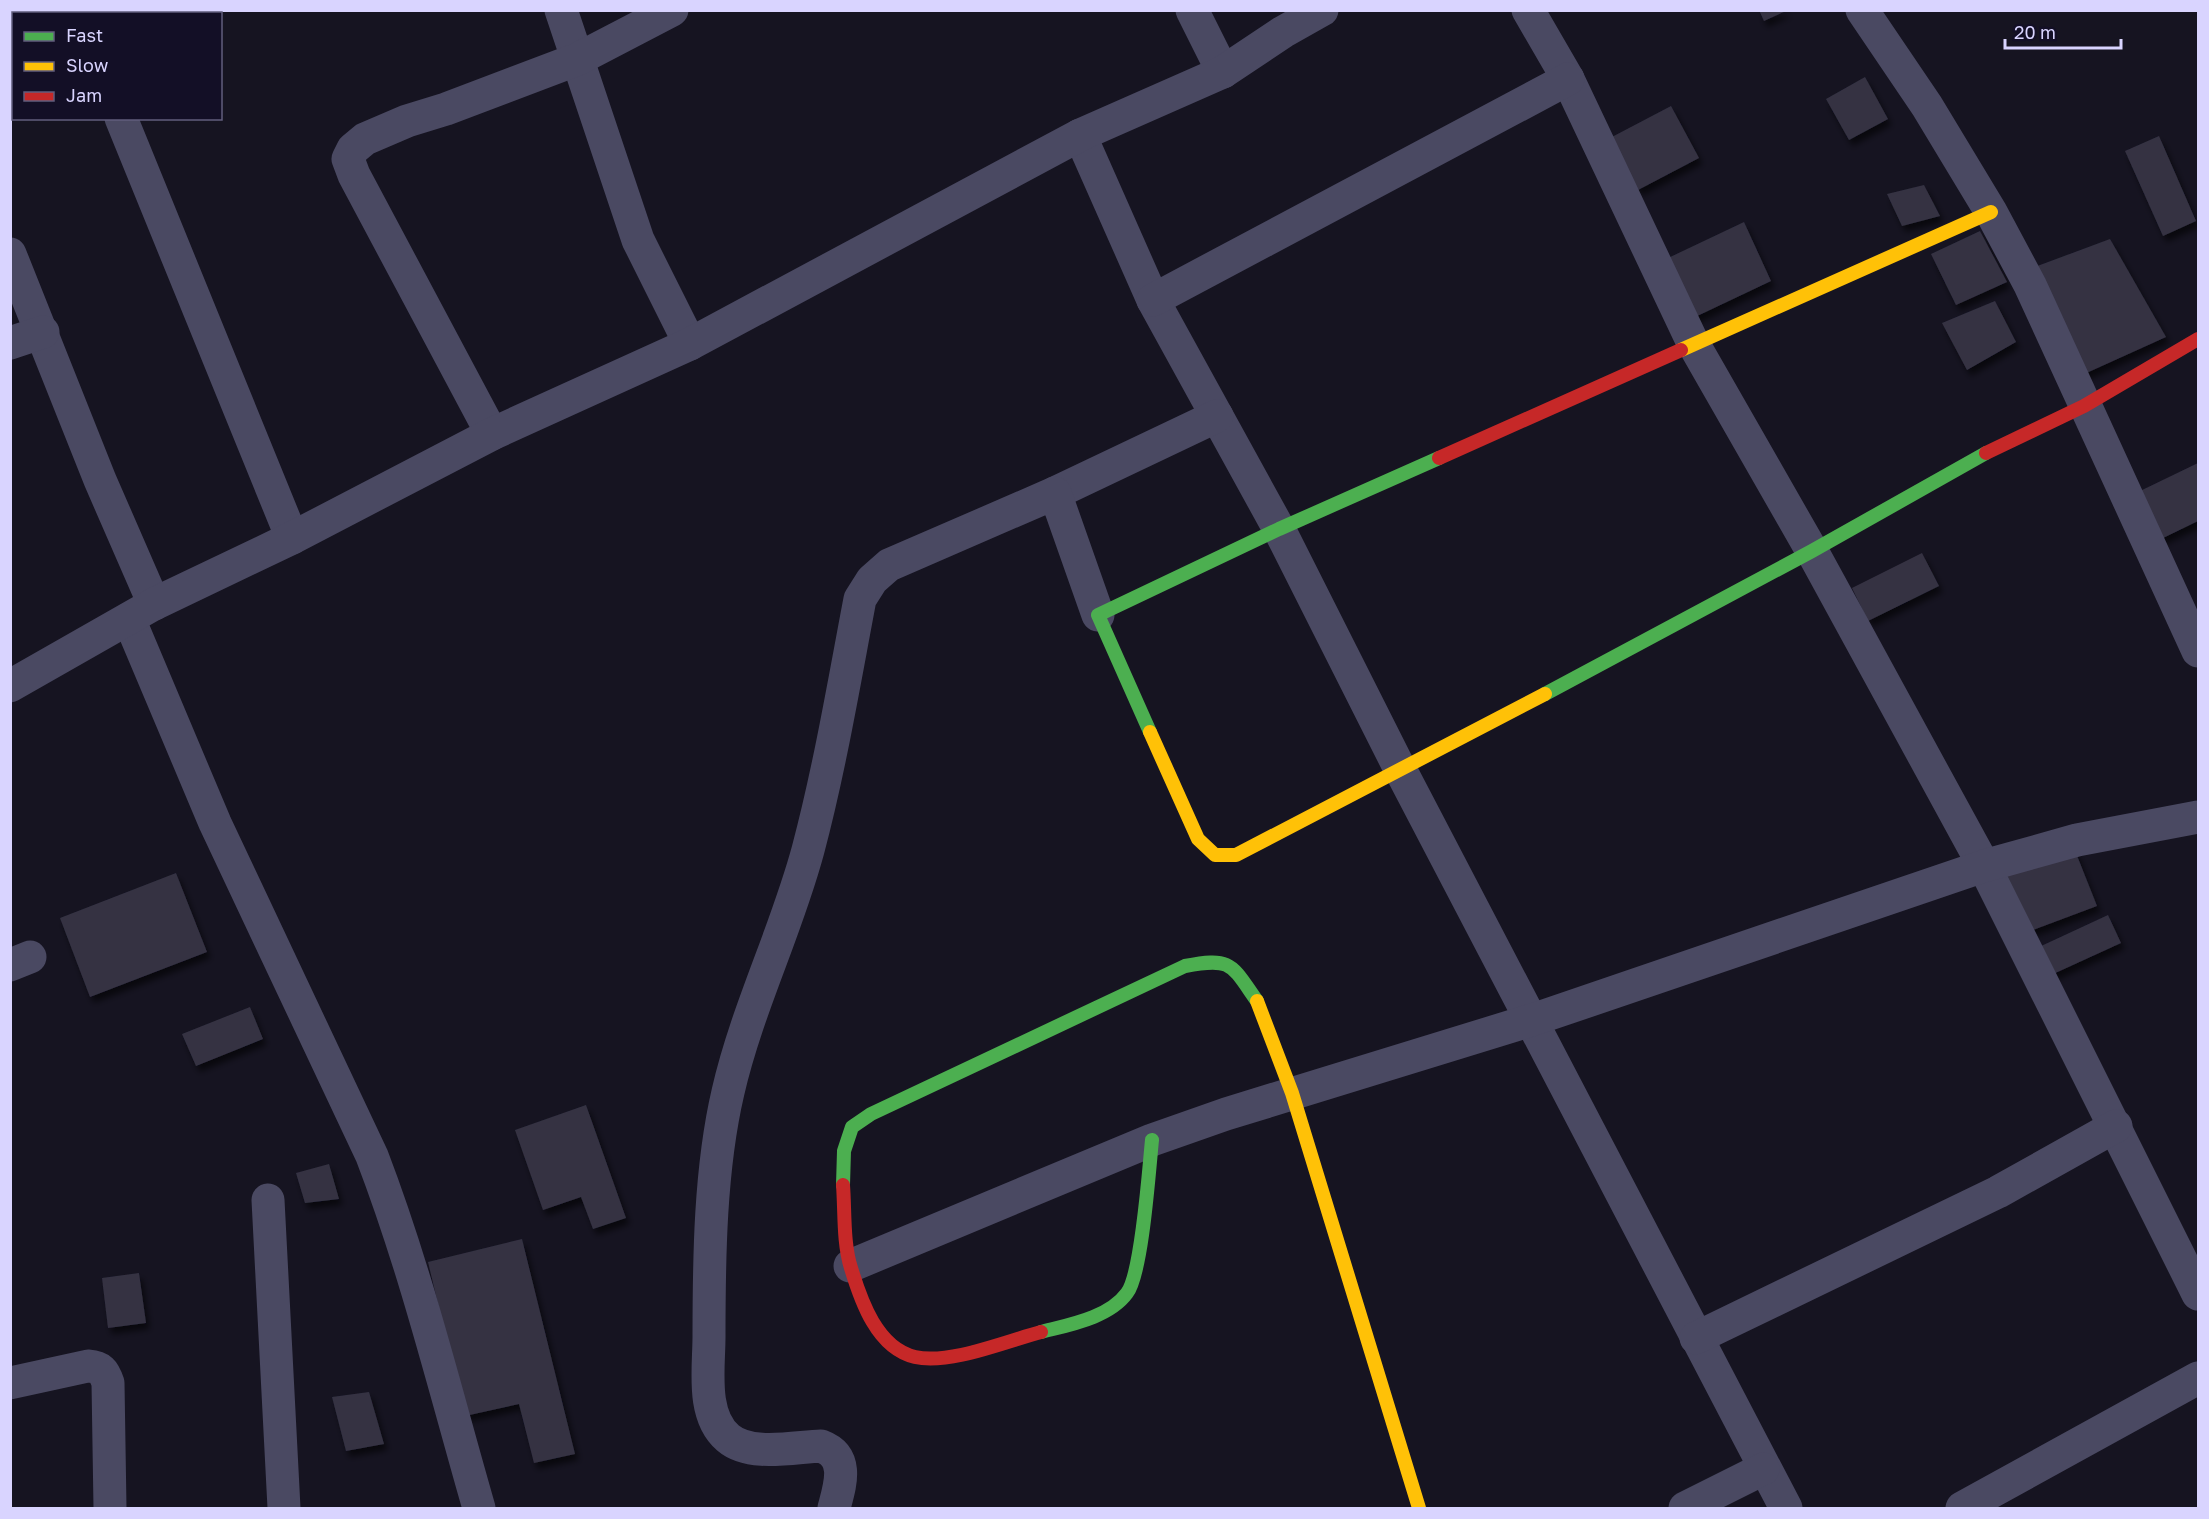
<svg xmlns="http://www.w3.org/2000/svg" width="2209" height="1519" viewBox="0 0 2209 1519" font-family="'Golos Text',sans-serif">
<defs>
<filter id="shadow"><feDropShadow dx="3.5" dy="6" stdDeviation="3" flood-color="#0009"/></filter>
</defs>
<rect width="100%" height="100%" fill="#161421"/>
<!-- building -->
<g fill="#343243" filter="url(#shadow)">
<path d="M1759,10H1788L1764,21Z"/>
<path d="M1865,77L1888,119L1849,140L1826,99Z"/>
<path d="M1671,106L1699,158L1638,190L1610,138Z"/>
<path d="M2159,136L2196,221L2163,236L2125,151Z"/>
<path d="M1924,185L1940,216L1902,226L1887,194Z"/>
<path d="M1744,222L1771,281L1693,318L1666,259Z"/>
<path d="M1980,231L2007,282L1956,305L1931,254Z"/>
<path d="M2110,239L2166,337L2082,375L2032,268Z"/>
<path d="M1995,301L2016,342L1967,370L1942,323Z"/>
<path d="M2198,463V521L2159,540L2138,492Z"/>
<path d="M1922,553L1939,586L1868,621L1852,588Z"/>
<path d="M2074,848L2097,906L2025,933L2003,875Z"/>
<path d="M176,873L207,952L90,997L60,918Z"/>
<path d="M2108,915L2121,943L2051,975L2039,947Z"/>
<path d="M250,1007L263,1039L196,1066L182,1034Z"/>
<path d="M586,1105L626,1218L593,1229L581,1197L543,1210L515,1130Z"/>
<path d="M329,1164L339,1199L305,1203L296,1173Z"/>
<path d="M522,1239L575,1454L534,1463L519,1404L465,1416L428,1262Z"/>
<path d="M139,1273L146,1323L108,1328L102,1278Z"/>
<path d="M369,1392L384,1444L346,1451L332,1397Z"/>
</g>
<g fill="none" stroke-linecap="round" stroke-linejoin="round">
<!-- street -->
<g stroke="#4a4962" stroke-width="33">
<path d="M66,10L68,14"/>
<path d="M561,10L638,240L690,344"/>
<path d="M1192,10L1223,72"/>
<path d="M1528,10L1568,79L1693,343L1812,551L1984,866L2198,1294"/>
<path d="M1862,10L1927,106L1991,212L2030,285L2198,651"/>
<path d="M121,118L292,538"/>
<path d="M1080,135L1153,300L1279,529L1401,771L1786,1508"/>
<path d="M10,254L100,480L154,604"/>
<path d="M1153,300L1568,79"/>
<path d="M10,343L43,332"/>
<path d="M492,434L354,175L348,159L353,149L365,139L407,121L446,109L578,59L672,10"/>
<path d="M1055,493L1217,416"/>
<path d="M129,619L215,823L372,1156C416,1271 445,1390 479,1508"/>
<path d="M10,686L154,604L292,538L492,434L690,344L1080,135L1223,72L1283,32L1322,10"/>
<path d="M10,965L30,957"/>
<path d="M268,1200L284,1508"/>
<path d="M850,1266L1152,1140L1226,1114L1532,1020L1984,866L2077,840L2198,817"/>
<path d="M1696,1338L1998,1192L2116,1126"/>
<path d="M10,1383L88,1366C101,1367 104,1371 108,1383L110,1508"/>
<path d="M834,1508C840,1485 850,1457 821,1446C794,1447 750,1457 728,1438C701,1415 709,1368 709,1337C709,1258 710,1169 728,1092C747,1009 786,932 808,850C830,767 844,683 860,599L872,580L889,565L1055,493L1098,615"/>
<path d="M1685,1508L1763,1469"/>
<path d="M1962,1508L2198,1378"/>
</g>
<!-- fast -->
<g stroke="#4caf50" stroke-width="14">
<path d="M1545,694L1812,551L1986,453"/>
<path d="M1150,732L1098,615L1279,529L1439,458"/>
<path d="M843,1185L844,1151L852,1127L871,1114L1185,966C1232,957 1231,964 1257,1001"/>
<path d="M1041,1332C1068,1325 1109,1318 1127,1293C1142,1274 1149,1169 1152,1140"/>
</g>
<!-- slow -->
<g stroke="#ffc107" stroke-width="14">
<path d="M1681,350L1991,212"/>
<path d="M1150,732L1198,839L1215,855H1236L1545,694"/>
<path d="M1257,1001L1292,1093L1419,1508"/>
</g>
<!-- jam -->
<g stroke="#c62828" stroke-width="14">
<path d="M1986,453L2084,406L2198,339"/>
<path d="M1439,458L1681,350"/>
<path d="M843,1185C845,1211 843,1243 851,1268C861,1301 877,1348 915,1357C949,1365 1007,1341 1041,1332"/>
</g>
</g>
<!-- border -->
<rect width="2209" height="1519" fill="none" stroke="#d9d4ff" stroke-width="24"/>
<!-- legend -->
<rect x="12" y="12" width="210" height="108" fill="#130f26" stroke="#625e7d" stroke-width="1.5"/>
<rect x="24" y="32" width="30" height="9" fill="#4caf50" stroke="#625e7d" stroke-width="1.5"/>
<text x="66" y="42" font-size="18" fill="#d9d4ff">Fast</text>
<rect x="24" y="62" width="30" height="9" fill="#ffc107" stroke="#625e7d" stroke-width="1.5"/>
<text x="66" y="72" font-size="18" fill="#d9d4ff">Slow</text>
<rect x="24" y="92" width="30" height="9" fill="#c62828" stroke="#625e7d" stroke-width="1.5"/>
<text x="66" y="102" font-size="18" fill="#d9d4ff">Jam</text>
<!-- scale -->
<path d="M2005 39v9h116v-9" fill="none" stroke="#d9d4ff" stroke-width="3"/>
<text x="2014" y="39" font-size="18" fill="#d9d4ff" stroke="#130f26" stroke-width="4.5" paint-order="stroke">20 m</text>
</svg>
